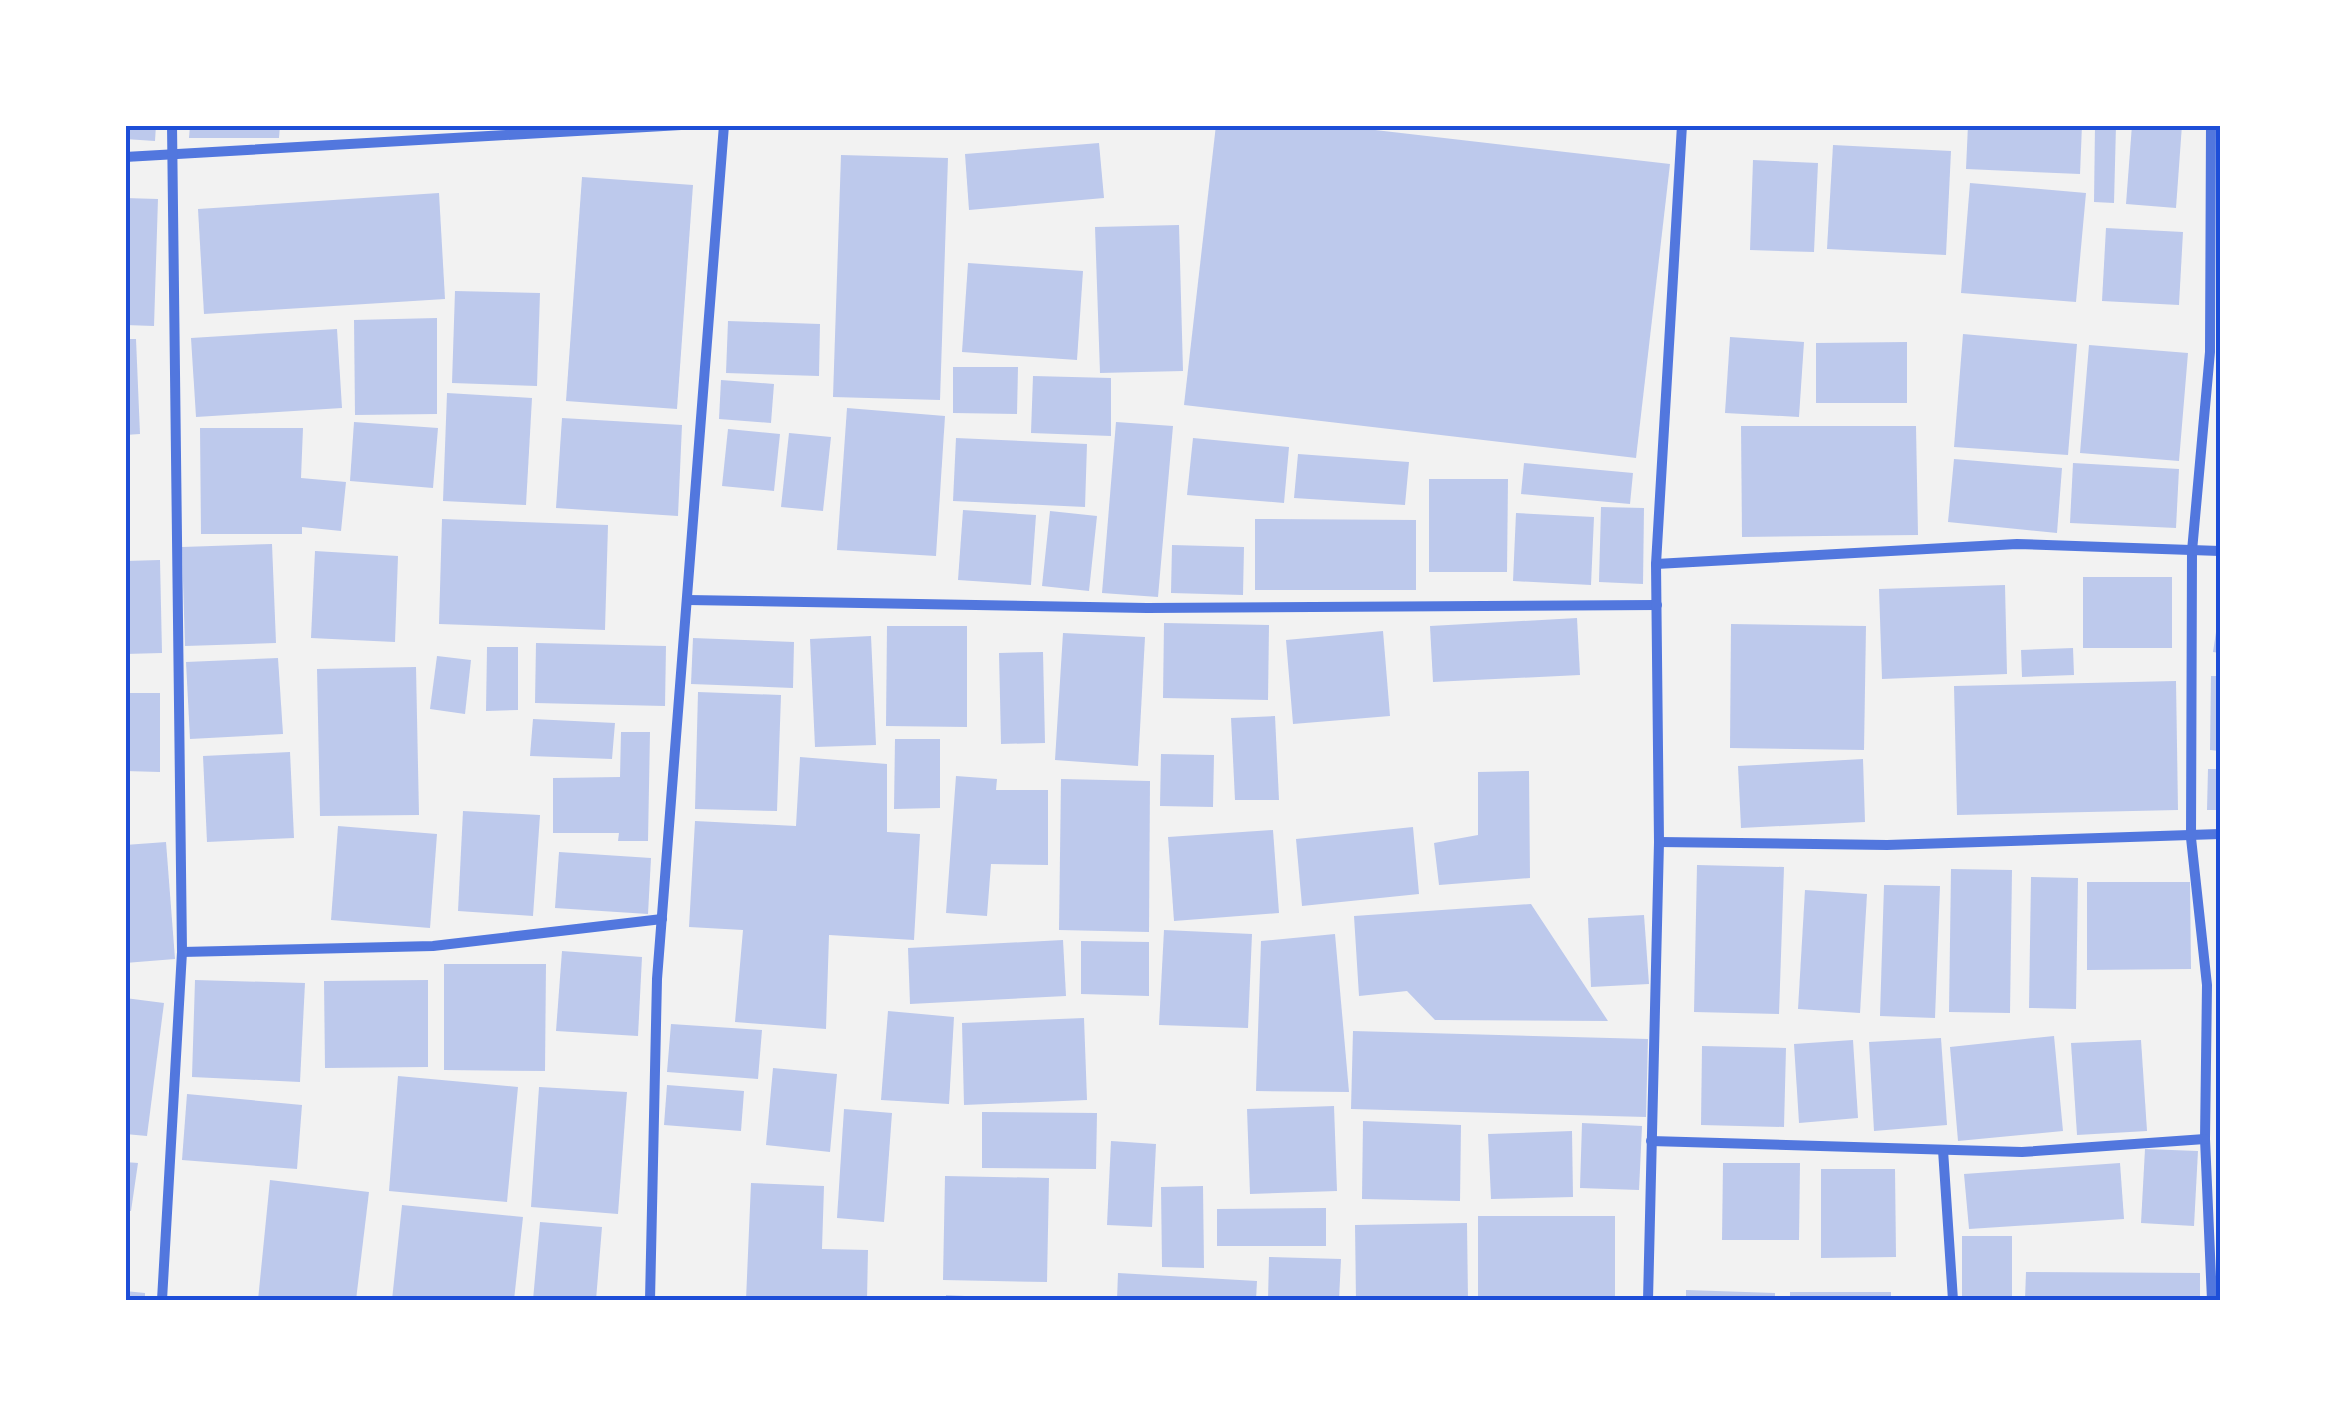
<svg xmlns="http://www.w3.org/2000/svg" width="2345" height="1425" viewBox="0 0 2345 1425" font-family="'Archivo Narrow',sans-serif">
<rect width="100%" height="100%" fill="#f2f2f2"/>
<!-- building -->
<g fill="#bdc9ec">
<path d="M125,125H156L155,141L125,139Z"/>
<path d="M190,125H280L279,138H189Z"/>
<path d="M1216,125H1332L1670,164L1636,458L1184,405Z"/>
<path d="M1968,125H2082L2080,174L1966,169Z"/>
<path d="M2095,125H2116L2114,203L2094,202Z"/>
<path d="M2132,125H2182L2176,208L2126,204Z"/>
<path d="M1099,143L1104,198L969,210L965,154Z"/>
<path d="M1833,145L1951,151L1946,255L1827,249Z"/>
<path d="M841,155L948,158L940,400L833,397Z"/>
<path d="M1753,160L1818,163L1814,252L1750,250Z"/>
<path d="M582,177L693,185L677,409L566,401Z"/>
<path d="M1970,183L2086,193L2076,302L1961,293Z"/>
<path d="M439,193L445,299L204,314L198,209Z"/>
<path d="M125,198L158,199L154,326L125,325Z"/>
<path d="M1179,225L1183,371L1100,373L1095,227Z"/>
<path d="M2106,228L2183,232L2179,305L2102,301Z"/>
<path d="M968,263L1083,271L1077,360L962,352Z"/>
<path d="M455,291L540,293L537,386L452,383Z"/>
<path d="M437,318V414L355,415L354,320Z"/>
<path d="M728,321L820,324L819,376L726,373Z"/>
<path d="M337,329L342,408L196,417L191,338Z"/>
<path d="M1963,334L2077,344L2068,455L1954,447Z"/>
<path d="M1730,337L1804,342L1799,417L1725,413Z"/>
<path d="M125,339H136L140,434L125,435Z"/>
<path d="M1907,342V403H1816V343Z"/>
<path d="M2089,345L2188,353L2179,461L2080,453Z"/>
<path d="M953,367H1018L1017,414L953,413Z"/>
<path d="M1033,376L1111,378V436L1031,433Z"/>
<path d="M721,380L774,384L771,423L719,419Z"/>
<path d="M447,393L532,398L526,505L443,501Z"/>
<path d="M847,408L945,416L936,556L837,550Z"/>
<path d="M562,418L682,425L678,516L556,508Z"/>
<path d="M354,422L438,428L433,488L350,481Z"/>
<path d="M1116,422L1173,426L1158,597L1102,593Z"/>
<path d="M1741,426H1916L1918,535L1742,537Z"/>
<path d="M200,428H303L301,478L346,482L341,531L302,527V534H201Z"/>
<path d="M728,429L780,434L774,491L722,486Z"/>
<path d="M789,433L831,437L823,511L781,507Z"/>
<path d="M956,438L1087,444L1085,507L953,501Z"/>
<path d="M1193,438L1289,447L1284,503L1187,495Z"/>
<path d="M1298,454L1409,462L1405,505L1294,498Z"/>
<path d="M1954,459L2062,468L2057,533L1948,522Z"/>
<path d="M1524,463L1633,473L1630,504L1521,494Z"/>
<path d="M2073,463L2179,469L2176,528L2070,523Z"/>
<path d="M1429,479H1508L1507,572H1429Z"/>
<path d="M1601,507L1644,508L1643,584L1599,582Z"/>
<path d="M963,510L1036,515L1031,585L958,580Z"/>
<path d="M1050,511L1097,516L1089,591L1042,586Z"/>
<path d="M1516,513L1594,517L1591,585L1513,581Z"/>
<path d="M442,519L608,525L605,630L439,624Z"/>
<path d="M1255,519L1416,520V590H1255Z"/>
<path d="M272,544L276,643L185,646L182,547Z"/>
<path d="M1172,545L1244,547L1243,595L1171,593Z"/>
<path d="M315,551L398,556L395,642L311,638Z"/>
<path d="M160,560L162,653L125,654V561Z"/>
<rect x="2083" y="577" width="89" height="71"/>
<path d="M2005,585L2007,674L1882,679L1879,589Z"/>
<path d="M1577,618L1580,675L1433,682L1430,626Z"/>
<path d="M2218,619L2220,620V653L2213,652Z"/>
<path d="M1164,623L1269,625L1268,700L1163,698Z"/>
<path d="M1731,624L1866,626L1864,750L1730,748Z"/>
<path d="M887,626H967V727L886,726Z"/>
<path d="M1383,631L1390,716L1293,724L1286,640Z"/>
<path d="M1063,633L1145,637L1138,766L1055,760Z"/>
<path d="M871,636L876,745L815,747L810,639Z"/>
<path d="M693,638L794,642L793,688L691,684Z"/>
<path d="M536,643L666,646L665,706L535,703Z"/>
<path d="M487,647H518V710L486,711Z"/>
<path d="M2073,648L2074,675L2022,677L2021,650Z"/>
<path d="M1043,652L1045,743L1001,744L999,653Z"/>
<path d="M437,656L471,660L465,714L430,709Z"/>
<path d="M278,658L283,734L190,739L186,662Z"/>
<path d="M416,667L419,815L320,816L317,669Z"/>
<path d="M2211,676H2220V751L2210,750Z"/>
<path d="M2176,681L2178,810L1957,815L1954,686Z"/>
<path d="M698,692L781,695L777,811L695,809Z"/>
<path d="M125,693H160V772L125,771Z"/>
<path d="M1275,716L1279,800H1235L1231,718Z"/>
<path d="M533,719L615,723L612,759L530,756Z"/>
<path d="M621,732H650L648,841H618L619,833H553V778L620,777Z"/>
<path d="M895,739H940V808L894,809Z"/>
<path d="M290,752L294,838L207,842L203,756Z"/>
<path d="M1161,754L1214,755L1213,807L1160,806Z"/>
<path d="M800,757L887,764V832L920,834L914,940L829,935L826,1029L735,1022L743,930L689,927L695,821L796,826Z"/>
<path d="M1863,759L1865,822L1741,828L1738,766Z"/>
<path d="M2208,769H2220V810H2207Z"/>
<path d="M1529,771L1530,878L1439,885L1434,843L1478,835V772Z"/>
<path d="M956,776L997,779L996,790H1048V865L991,864L987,916L946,913Z"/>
<path d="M1061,779L1150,781L1149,932L1059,930Z"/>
<path d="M463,811L540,815L533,916L458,911Z"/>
<path d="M338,826L437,834L430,928L331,920Z"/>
<path d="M1413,827L1419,894L1302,906L1296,839Z"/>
<path d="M1273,830L1279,913L1174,921L1168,837Z"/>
<path d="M166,842L175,959L125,963V845Z"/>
<path d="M559,852L651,858L648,914L555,908Z"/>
<path d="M1697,865L1784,867L1779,1014L1694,1012Z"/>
<path d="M1951,869L2012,870L2010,1013L1949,1012Z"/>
<path d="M2031,877L2078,878L2076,1009L2029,1008Z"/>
<path d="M2087,882H2190L2191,969L2087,970Z"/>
<path d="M1884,885L1940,886L1935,1018L1880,1016Z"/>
<path d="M1805,890L1867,894L1860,1013L1798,1009Z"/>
<path d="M1531,904L1608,1021L1435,1020L1407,991L1359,996L1354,916Z"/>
<path d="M1644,915L1649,984L1591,987L1588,918Z"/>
<path d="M1164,930L1252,934L1248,1028L1159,1025Z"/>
<path d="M1335,934L1349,1092L1256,1091L1261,941Z"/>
<path d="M1063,940L1066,996L910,1004L908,948Z"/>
<path d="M1081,941L1149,942V996L1081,994Z"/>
<path d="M562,951L642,957L638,1036L556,1031Z"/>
<path d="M444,964H546L545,1071L444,1070Z"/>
<path d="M195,980L305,983L300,1082L192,1077Z"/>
<path d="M428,980V1067L325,1068L324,981Z"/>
<path d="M125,998L164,1003L147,1136L125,1134Z"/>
<path d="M888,1011L954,1017L949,1104L881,1100Z"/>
<path d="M1084,1018L1087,1100L964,1105L962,1023Z"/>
<path d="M671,1024L762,1030L758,1079L667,1072Z"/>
<path d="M1353,1031L1648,1039L1646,1117L1351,1109Z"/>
<path d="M2054,1036L2063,1131L1958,1141L1950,1047Z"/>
<path d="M1941,1038L1947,1125L1874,1131L1869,1042Z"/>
<path d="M1853,1040L1858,1118L1799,1123L1794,1044Z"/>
<path d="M2141,1040L2147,1131L2077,1135L2071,1043Z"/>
<path d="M1702,1046L1786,1048L1784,1127L1701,1125Z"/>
<path d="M773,1068L837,1074L830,1152L766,1145Z"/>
<path d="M398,1076L518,1087L507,1202L389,1191Z"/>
<path d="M667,1085L744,1091L741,1131L664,1125Z"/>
<path d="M539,1087L627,1092L618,1214L531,1207Z"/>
<path d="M187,1094L302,1105L297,1169L182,1160Z"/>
<path d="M1334,1106L1337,1191L1250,1194L1247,1109Z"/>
<path d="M844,1109L892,1113L884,1222L837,1218Z"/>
<path d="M982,1112L1097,1113L1096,1169L982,1168Z"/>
<path d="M1363,1121L1461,1125L1460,1201L1362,1199Z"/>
<path d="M1582,1123L1642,1126L1639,1190L1580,1188Z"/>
<path d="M1572,1131L1573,1197L1491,1199L1488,1134Z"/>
<path d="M1111,1141L1156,1144L1152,1227L1107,1225Z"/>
<path d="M2145,1149L2198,1151L2194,1226L2141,1223Z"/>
<path d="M125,1162L138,1163L131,1211L125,1210Z"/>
<path d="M1723,1163H1800L1799,1240H1722Z"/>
<path d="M2120,1163L2124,1219L1969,1229L1964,1174Z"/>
<path d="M1821,1169H1895L1896,1257L1821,1258Z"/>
<path d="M945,1176L1049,1178L1047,1282L943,1280Z"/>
<path d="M270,1180L369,1192L356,1300H258Z"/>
<path d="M751,1183L824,1186L822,1249L868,1250L867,1300H746Z"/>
<path d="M1203,1186L1204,1268L1162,1267L1161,1187Z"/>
<path d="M402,1205L523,1217L514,1300H392Z"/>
<path d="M1326,1208V1246H1217V1209Z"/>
<rect x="1478" y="1216" width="137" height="84"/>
<path d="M540,1222L602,1227L596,1300H533Z"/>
<path d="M1467,1223L1468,1300H1356L1355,1225Z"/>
<rect x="1962" y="1236" width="50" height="64"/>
<path d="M1269,1257L1341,1259L1339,1300H1268Z"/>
<path d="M2026,1272L2200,1273V1300H2025Z"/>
<path d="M1118,1273L1257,1281L1256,1300H1117Z"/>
<path d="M1686,1290L1775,1293V1300H1686Z"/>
<path d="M125,1291L145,1293V1300H125Z"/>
<rect x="1790" y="1292" width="101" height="8"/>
<path d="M946,1295L984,1297V1300H946Z"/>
</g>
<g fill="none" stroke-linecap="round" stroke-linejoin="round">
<!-- minor -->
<g stroke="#5277de" stroke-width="10">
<path d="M2211,125L2210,352L2192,551L2191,838L2207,985L2205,1139L2212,1300"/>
<path d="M125,157L681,125"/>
<path d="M1656,564L2017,544L2220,551"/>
<path d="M688,600L1147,608L1657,605"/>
<path d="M1659,842L1887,845L2220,834"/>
<path d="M182,952L433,946L662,919"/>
<path d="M1651,1141L2022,1152L2205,1139"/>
<path d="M1943,1150L1953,1300"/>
<path d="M162,1300L182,952L172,125"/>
<path d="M650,1300L657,979L724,125"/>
<path d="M1648,1300L1659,842L1656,564L1682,125"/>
</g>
</g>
<!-- border -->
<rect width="2345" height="1425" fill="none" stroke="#ffffff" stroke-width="255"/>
<rect x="128" y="128" width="2090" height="1170" fill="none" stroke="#1d4ed8" stroke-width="4"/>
</svg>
